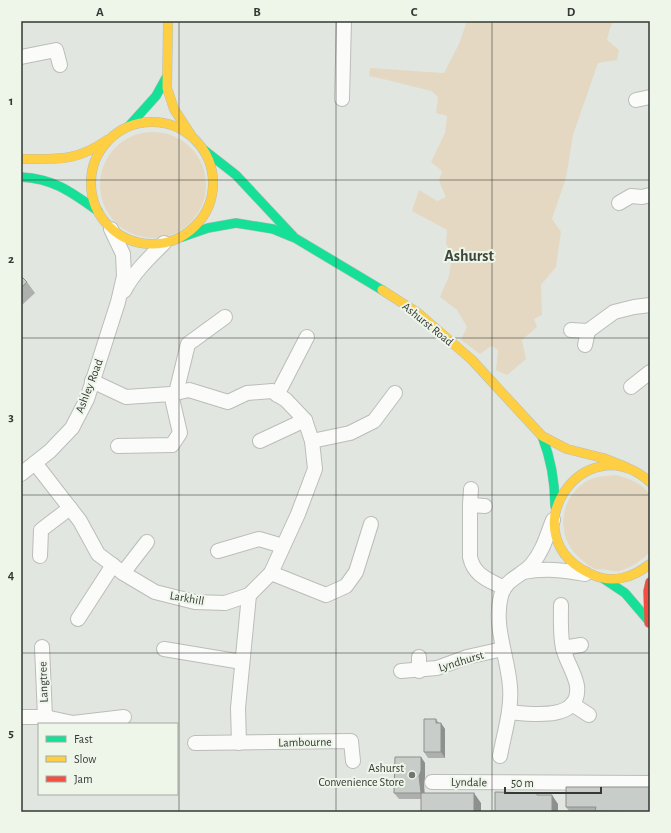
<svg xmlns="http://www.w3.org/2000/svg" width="671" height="833" viewBox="0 0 671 833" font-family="'Alegreya Sans',sans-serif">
<rect width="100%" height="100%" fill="#e2e6e0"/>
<!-- green -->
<g fill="#e4d8c2">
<path d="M467,21H614L610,28L607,40L619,50L617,60L598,63L573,135L566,178L552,219L561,232L556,267L541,285L542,315L534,319L537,327L522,340L526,359L507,375L496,370L498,350L491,346L480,354L461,340L467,327L457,310L440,297L449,276L452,255L446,243L447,230L412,211L419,190L437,201L446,197L439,181L442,171L431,162L445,133L447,116L436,113L438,97L431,91L387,80L369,76L370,68L444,73L459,44Z"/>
<circle cx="153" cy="185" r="53"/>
<path d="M615,475C629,478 642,483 650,495V552C642,560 631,568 619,571C616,572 611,570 607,570C603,569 598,570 595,569C590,567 586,563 582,560C554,539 558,494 591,479C599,476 607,476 615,475Z"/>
</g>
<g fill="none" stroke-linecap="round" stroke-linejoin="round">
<defs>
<g id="street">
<path d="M21,57L56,50L60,65"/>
<path d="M342,99L344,21"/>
<path d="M636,100L650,97"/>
<path d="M619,203L631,196L642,197L650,195"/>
<path d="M124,291C134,272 149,258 164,243"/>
<path d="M571,330L588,331L585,345"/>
<path d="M588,331L614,312L634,307L650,305"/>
<path d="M631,387L650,372"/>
<path d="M176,393L188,344L225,317"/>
<path d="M277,395L307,337"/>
<path d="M260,441L305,420"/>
<path d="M312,441L350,433L374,421L395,393"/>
<path d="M118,446L172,445L180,433L171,394"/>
<path d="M35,463L80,521L98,554L123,573L155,592L195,602L225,603L249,595L271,573L298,514L315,469L312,441L305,420L286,400L272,391L247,393L228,402L189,390L171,394L126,397L92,381"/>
<path d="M21,474L50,451L72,428L87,399L118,302L124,276L123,254L111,229"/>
<path d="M471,489L470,505L485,506"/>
<path d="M470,505V557C474,576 489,580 504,588"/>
<path d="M218,551L259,539L283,546"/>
<path d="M40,556L41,530L70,508"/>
<path d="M523,572C545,568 563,570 585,574"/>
<path d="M123,573L147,542"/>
<path d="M271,573L326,595L346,586L356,572L371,524"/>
<path d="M78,619L113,565"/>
<path d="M42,647L45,717"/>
<path d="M563,648L581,645"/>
<path d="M164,649L242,662"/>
<path d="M419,657V671"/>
<path d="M401,671L437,668L467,657L503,649"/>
<path d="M572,704L589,715"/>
<path d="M509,712C530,714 581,722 577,686C575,673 566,661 563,648C560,634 561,619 561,605"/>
<path d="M21,717H45L73,723L124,717"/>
<path d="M195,743L351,741L353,761"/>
<path d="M239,743L238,708L249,595"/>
<path d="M500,756C504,734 512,709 510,687C508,657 493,626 501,596C505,579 522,576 532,564C543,551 547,535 553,520"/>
<path d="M432,782L650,783"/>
</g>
<g id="fast">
<path d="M129,126L156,96L166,78"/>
<path d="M204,150L236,175L293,236"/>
<path d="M21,177C55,179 71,192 98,211"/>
<path d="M182,237L208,228L236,223L273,229L295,238L382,290"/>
<path d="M542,436C551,459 555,481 555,506"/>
<path d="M604,579L625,593L648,620"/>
</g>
<g id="slow">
<path d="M168,21L167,88L174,109L191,135"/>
<circle cx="152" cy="183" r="61"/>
<path d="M21,159C57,159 76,162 107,140"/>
<path d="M382,290L418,313L472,360L542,436L567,449L603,458L626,467"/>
<path d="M650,482C584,423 506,537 593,575C613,584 634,577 650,564"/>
</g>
<path id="jam" d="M649,623L648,591L650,582"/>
</defs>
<!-- street casing -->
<use href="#street" stroke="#babdb9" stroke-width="16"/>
<!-- fast casing -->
<use href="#fast" stroke="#babdb9" stroke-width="10"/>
<!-- slow casing -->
<use href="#slow" stroke="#babdb9" stroke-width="10"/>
<!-- jam casing -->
<use href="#jam" stroke="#babdb9" stroke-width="10"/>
<!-- street -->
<use href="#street" stroke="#fbfbfa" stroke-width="14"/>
<!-- fast -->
<use href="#fast" stroke="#16e098" stroke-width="9"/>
<!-- slow -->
<use href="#slow" stroke="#ffcf43" stroke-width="9"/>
<!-- jam -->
<use href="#jam" stroke="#f24e42" stroke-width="9"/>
</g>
<!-- wall -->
<g fill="#adb0ad">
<path d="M21,276L27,282L35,293L21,306Z"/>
<path d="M436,719L439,723L445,729V758H428L424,752Z"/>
<path d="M421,757L425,763V777L424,782V793L481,803L421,799H399L394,793Z"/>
<path d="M650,787V812H570L566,807Z"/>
</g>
<!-- shaded-wall -->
<g fill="#8d908d">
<path d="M441,723L445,729V758L441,752Z"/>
<path d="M421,757L425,763V777L424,782L425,799L421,793L419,776Z"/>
<path d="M474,793L481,803V812H474Z"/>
<path d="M552,795L558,804V812H552Z"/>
</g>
<!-- building -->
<g fill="#c9cdc9" stroke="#8d908d">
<path d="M21,276L27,282L21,288Z"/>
<path d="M424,719H436V723H441V752H424Z"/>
<path d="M395,757H421V771L419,776L421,793H394Z"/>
<path d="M566,787H650V812L595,811L596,807H566Z"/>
<path d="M495,792L537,793V795H552V812H495Z"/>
<rect x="421" y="793" width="53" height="19"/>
</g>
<!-- grid -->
<path fill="none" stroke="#353834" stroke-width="1" stroke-opacity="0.55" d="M179,21V812M336,21V812M492,21V812M21,180H650M21,338H650M21,495H650M21,653H650"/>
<!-- markers -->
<circle fill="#727570" stroke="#eef6ea" stroke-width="1.5" cx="412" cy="775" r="4"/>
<g text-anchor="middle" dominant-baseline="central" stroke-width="4" stroke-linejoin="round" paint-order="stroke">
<!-- street labels -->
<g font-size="12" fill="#353834" stroke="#eef6ea">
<text transform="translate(428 324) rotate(39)">Ashurst Road</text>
<text transform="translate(89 386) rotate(-69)">Ashley Road</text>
<text transform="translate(187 598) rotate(10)">Larkhill</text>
<text transform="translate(461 661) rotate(-17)">Lyndhurst</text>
<text transform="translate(43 682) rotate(-92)">Langtree</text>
<text transform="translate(305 742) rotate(-1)">Lambourne</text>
<text transform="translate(469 782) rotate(1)">Lyndale</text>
</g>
<!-- poi labels -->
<g font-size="12" fill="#353834" stroke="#eef6ea" text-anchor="end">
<text x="404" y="768">Ashurst<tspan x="404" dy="14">Convenience Store</tspan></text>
</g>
<!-- district labels -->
<g font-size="16" font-weight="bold" fill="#40463c" stroke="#eef6ea">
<text x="469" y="256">Ashurst</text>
</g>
</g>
<!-- border -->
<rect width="671" height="833" fill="none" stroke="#eef6ea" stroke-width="44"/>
<!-- legend -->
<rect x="38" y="723" width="140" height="72" fill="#eef6ea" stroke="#a4aaa1"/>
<rect x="46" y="736" width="20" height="6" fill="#16e098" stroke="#a4aaa1"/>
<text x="74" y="743" font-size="12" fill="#353834">Fast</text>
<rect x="46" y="756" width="20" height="6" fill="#ffcf43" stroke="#a4aaa1"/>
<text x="74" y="763" font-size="12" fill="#353834">Slow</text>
<rect x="46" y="776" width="20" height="6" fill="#f24e42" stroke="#a4aaa1"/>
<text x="74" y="783" font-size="12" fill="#353834">Jam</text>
<!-- scale -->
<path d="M505 787v6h96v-6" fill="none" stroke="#353834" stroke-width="2"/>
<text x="511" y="787" font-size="12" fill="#353834" stroke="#eef6ea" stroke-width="3" paint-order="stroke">50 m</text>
<rect x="22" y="22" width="627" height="789" fill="none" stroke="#353834" stroke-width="1.5"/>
<g font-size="13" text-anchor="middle" font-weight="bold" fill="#353834">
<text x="100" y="16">A</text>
<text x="257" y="16">B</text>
<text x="414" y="16">C</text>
<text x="571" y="16">D</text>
<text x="11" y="105">1</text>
<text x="11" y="263">2</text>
<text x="11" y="421">3</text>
<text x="11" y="579">4</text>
<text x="11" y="737">5</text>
</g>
</svg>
